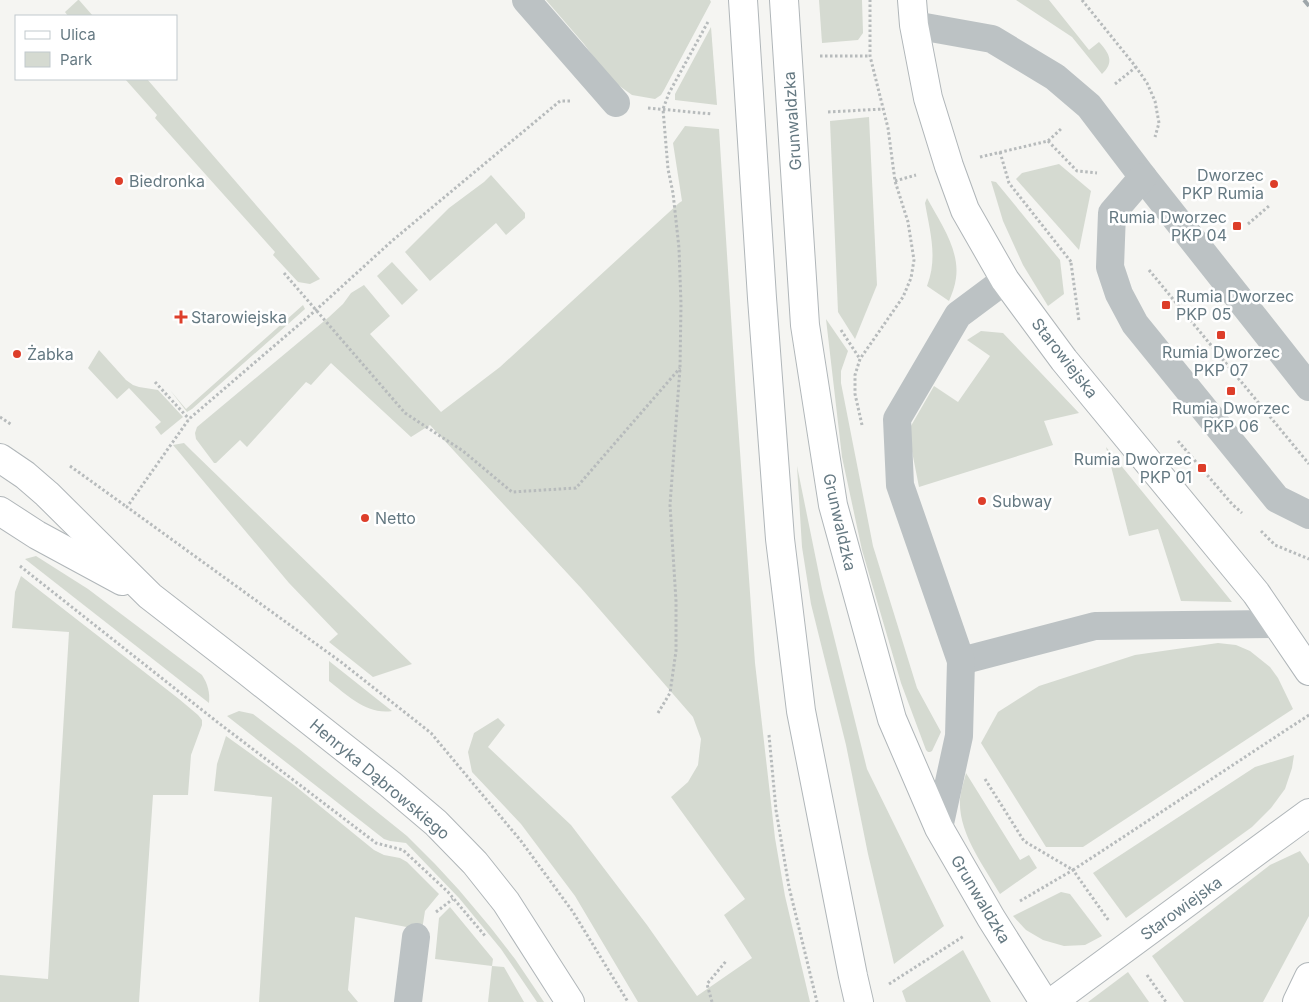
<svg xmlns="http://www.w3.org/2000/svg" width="1309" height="1002" viewBox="0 0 1309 1002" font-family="Inter,sans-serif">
<rect width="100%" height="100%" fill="#f5f5f2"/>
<!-- green -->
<g fill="#d5dad1">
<path d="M78,0H79L93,16H68L65,12Z"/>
<path d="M546,0H710L711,2L664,90L661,95L655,99L632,95L610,79L584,44Z"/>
<path d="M819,0H862L863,33L858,40L822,43Z"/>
<path d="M1016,0H1049L1089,50L1099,42C1109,53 1115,62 1102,74L1072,37Z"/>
<path d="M711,27L717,105L675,100V94Z"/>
<path d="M125,79H147L320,279L310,284L298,282L273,255L275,252L155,118L157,115Z"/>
<path d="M869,117L877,285L855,339L838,312L830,121Z"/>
<path d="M685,126L719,129L736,395L755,663L775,838L785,896L810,1002H638L575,896L521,824L472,772L468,752L474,733L498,718L505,725L488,747L571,825L647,925L697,996L752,958L724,915L745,899L671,797L688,782L698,765L701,739L693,717L581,588L430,425L411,437L331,363L311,385L306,382L247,447L240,440L216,463H214L196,439L195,433L197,427L329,317L343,304L351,293L364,285L390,316L370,334L441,412L500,367L679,203L682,201L673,143Z"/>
<path d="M1059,164L1091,191L1079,250L1016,179L1022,173Z"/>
<path d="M491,175L525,213V218L506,235L496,223L430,281L405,252L449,208L484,182Z"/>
<path d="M991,181L996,182L1060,260L1064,294L1048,306L1023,265L1003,221Z"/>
<path d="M927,198C940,222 960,250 956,278C955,286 952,294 949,301L927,286C938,257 930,232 925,203Z"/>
<path d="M392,262L418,290L402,305L377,276Z"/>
<path d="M303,305L305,309L192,409L187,412L170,390L186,409Z"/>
<path d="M826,319L848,351L841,371V383L873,546L917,688L941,732L932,751L930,752H928L926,750L901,683L862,550L842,457Z"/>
<path d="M981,331L1003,333L1079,413L1044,421L1053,445L919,487L908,431L934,386L958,402L990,356L967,340Z"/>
<path d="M99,350L126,380L133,385L139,387L158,390L183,417L161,435L155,427L161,422L129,388L117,399L88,368Z"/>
<path d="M184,443L193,452L412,664L373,677L329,642L338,634L289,583L173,445Z"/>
<path d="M1106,447L1228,597L1232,602L1181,601L1158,529L1129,536Z"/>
<path d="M797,466L822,589L867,769L944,926L894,964L868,854L846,745L811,604L802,547Z"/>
<path d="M36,556L88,589L202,675C208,684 210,693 209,703L25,559Z"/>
<path d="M21,576L179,699L198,715L202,720V725L191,755L188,795H153L139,1002H0V975L48,979L69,632L12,628L15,592Z"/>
<path d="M1218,643L1236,645L1250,651L1270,667L1278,678L1293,709L1083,847H1046L981,743L998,712L1039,686L1135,655Z"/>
<path d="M329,661L392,711C367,715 347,695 329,681Z"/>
<path d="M239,711L253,714L299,749L407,836L435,864L459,890L491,928L515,959L544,1002H537L501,949L459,898L406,843L390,841L384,839L227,716Z"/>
<path d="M226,736L294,785L374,850L384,855L400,858L407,862L439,894L425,911L422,930L355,917L348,990L358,1002H259L272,797L214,791L217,764Z"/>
<path d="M1294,755L1292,768L1285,789L1271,808L1252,827L1126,918L1093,873L1255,767Z"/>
<path d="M966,773L1020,860L1029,855L1037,868L1000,894C984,866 958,833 960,799C961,790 964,781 966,773Z"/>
<path d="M1300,851L1309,864V916L1263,1002H1184L1152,956L1270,865Z"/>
<path d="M1061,892L1070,894L1102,936L1085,945L1064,946L1043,940L1026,930L1013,916Z"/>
<path d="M450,907L493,959L492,966L504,967L524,1002H488L492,966L435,959L439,918Z"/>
<path d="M963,950L991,1002H906L902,991Z"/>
<path d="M1128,972L1149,1002H1088Z"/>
</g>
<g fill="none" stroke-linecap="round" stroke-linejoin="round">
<defs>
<g id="major">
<path d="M743,0L762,298L780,539L801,711L853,976L859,1002"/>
<path d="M784,0L805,325L833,505L892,719L939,828L991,918L1044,1002"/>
<path d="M912,0L914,25L928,98L949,166L965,210L1005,280L1064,360L1256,593L1309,671"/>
<path d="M0,458L25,475L47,494L150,596L248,672L390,784L436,823L475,863L506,902L570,1002"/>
<path d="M0,511L37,535L122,581"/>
<path d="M1052,1002L1309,813"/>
<path d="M1297,1002L1309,977"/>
</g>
</defs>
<!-- major casing -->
<use href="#major" stroke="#b0b6b9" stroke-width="30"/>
<!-- path -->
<g stroke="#b7bbbc" stroke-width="3" stroke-dasharray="2.5 2.5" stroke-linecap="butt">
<path d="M1082,0L1136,67L1147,83L1155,101L1159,123L1155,137"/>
<path d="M820,56H870"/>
<path d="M1115,84L1136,67"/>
<path d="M570,101H560L393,240L316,310L189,419L127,507L341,662L431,733L521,841L573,912L628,1002"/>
<path d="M648,108L712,114"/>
<path d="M828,112L883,109"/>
<path d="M1048,141L1077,171L1097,173"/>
<path d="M1000,152L1009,183L1072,263"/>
<path d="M980,157L1048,141L1062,128"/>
<path d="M895,181L916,175"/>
<path d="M1248,224L1269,206"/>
<path d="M1071,263L1079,321"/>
<path d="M1149,270L1309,464"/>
<path d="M284,273L405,413L463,451L512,492L576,488L680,368"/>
<path d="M841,330L860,359"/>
<path d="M155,382L189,419"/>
<path d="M0,417L12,425"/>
<path d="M862,425L855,394V375L860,359L903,297L911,278L914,260L908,222L895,181L888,128L870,56V0"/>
<path d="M1178,441L1232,504L1242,513"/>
<path d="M70,466L127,507"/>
<path d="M1261,531L1275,545L1309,559"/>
<path d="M20,566L216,721L376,843L403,850L448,892L486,937"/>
<path d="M658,713L670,693L676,651V601L670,505L680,368L681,304L679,248L673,193L668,169L663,109L669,93L709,20"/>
<path d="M769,735L776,810L789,887L817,1002"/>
<path d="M985,779L1024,841L1073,870L1309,715"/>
<path d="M1020,901L1073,870L1109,921"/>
<path d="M436,912L453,899"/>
<path d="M1147,975L1166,1002"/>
<path d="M889,984L964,936"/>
<path d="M712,1002L707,984L727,960"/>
</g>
<!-- minor -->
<g stroke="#bcc2c4" stroke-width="28">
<path d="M526,0L616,103"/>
<path d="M914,25L992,39L1055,77L1089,106L1143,177L1309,387"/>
<path d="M1143,177L1112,213L1110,267L1119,294L1135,324L1277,499L1309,515"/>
<path d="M961,661L1095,626L1277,624"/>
<path d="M939,828L959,736L961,661L900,485L897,419L958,315L1005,280"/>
<path d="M408,1002L416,937"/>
</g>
<!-- major -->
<use href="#major" stroke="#fff" stroke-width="28"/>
<!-- rail -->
<path stroke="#9ea6aa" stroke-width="4" stroke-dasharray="8 4" stroke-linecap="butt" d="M1304,0L1309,6"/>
</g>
<!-- markers -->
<g fill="#dd3e2a" stroke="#fff" stroke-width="2">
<circle cx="119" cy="181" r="5"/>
<circle cx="1274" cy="184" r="5"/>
<rect x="1232" y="221" width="10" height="10" rx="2.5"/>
<rect x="1161" y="300" width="10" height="10" rx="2.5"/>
<path d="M178.5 309.5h5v5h5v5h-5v5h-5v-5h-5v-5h5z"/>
<rect x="1216" y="330" width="10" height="10" rx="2.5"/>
<circle cx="17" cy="354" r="5"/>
<rect x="1226" y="386" width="10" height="10" rx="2.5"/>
<rect x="1197" y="463" width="10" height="10" rx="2.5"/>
<circle cx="982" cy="501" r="5"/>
<circle cx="365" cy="518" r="5"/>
</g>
<g text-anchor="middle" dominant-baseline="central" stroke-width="5" stroke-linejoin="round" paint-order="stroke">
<!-- street labels -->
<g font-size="16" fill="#657982" stroke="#fff">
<text transform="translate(792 121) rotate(-94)">Grunwaldzka</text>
<text transform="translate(1065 358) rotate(52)">Starowiejska</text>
<text transform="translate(840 522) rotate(77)">Grunwaldzka</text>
<text transform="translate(380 779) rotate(40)">Henryka Dąbrowskiego</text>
<text transform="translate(981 899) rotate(59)">Grunwaldzka</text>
<text transform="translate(1181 908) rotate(-36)">Starowiejska</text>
</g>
<!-- poi labels -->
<g font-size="16" fill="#657982" stroke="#fff" text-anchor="start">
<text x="1264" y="175" text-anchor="end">Dworzec<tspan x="1264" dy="18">PKP Rumia</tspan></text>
<text x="129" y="181">Biedronka</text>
<text x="1227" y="217" text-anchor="end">Rumia Dworzec<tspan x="1227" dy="18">PKP 04</tspan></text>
<text x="1176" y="296">Rumia Dworzec<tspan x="1176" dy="18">PKP 05</tspan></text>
<text x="191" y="317">Starowiejska</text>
<text x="1221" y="352" text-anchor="middle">Rumia Dworzec<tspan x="1221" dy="18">PKP 07</tspan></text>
<text x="27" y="354">Żabka</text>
<text x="1231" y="408" text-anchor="middle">Rumia Dworzec<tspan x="1231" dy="18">PKP 06</tspan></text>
<text x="1192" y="459" text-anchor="end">Rumia Dworzec<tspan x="1192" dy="18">PKP 01</tspan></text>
<text x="992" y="501">Subway</text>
<text x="375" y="518">Netto</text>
</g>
</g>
<!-- legend -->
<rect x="15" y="15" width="162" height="65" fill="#ffffff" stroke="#c1c9cd"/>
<rect x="25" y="31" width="25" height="8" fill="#ffffff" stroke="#c1c9cd"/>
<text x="60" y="40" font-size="15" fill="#657982">Ulica</text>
<rect x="25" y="52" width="25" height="15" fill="#d5dad1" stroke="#c1c9cd"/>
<text x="60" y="65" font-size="15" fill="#657982">Park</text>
</svg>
